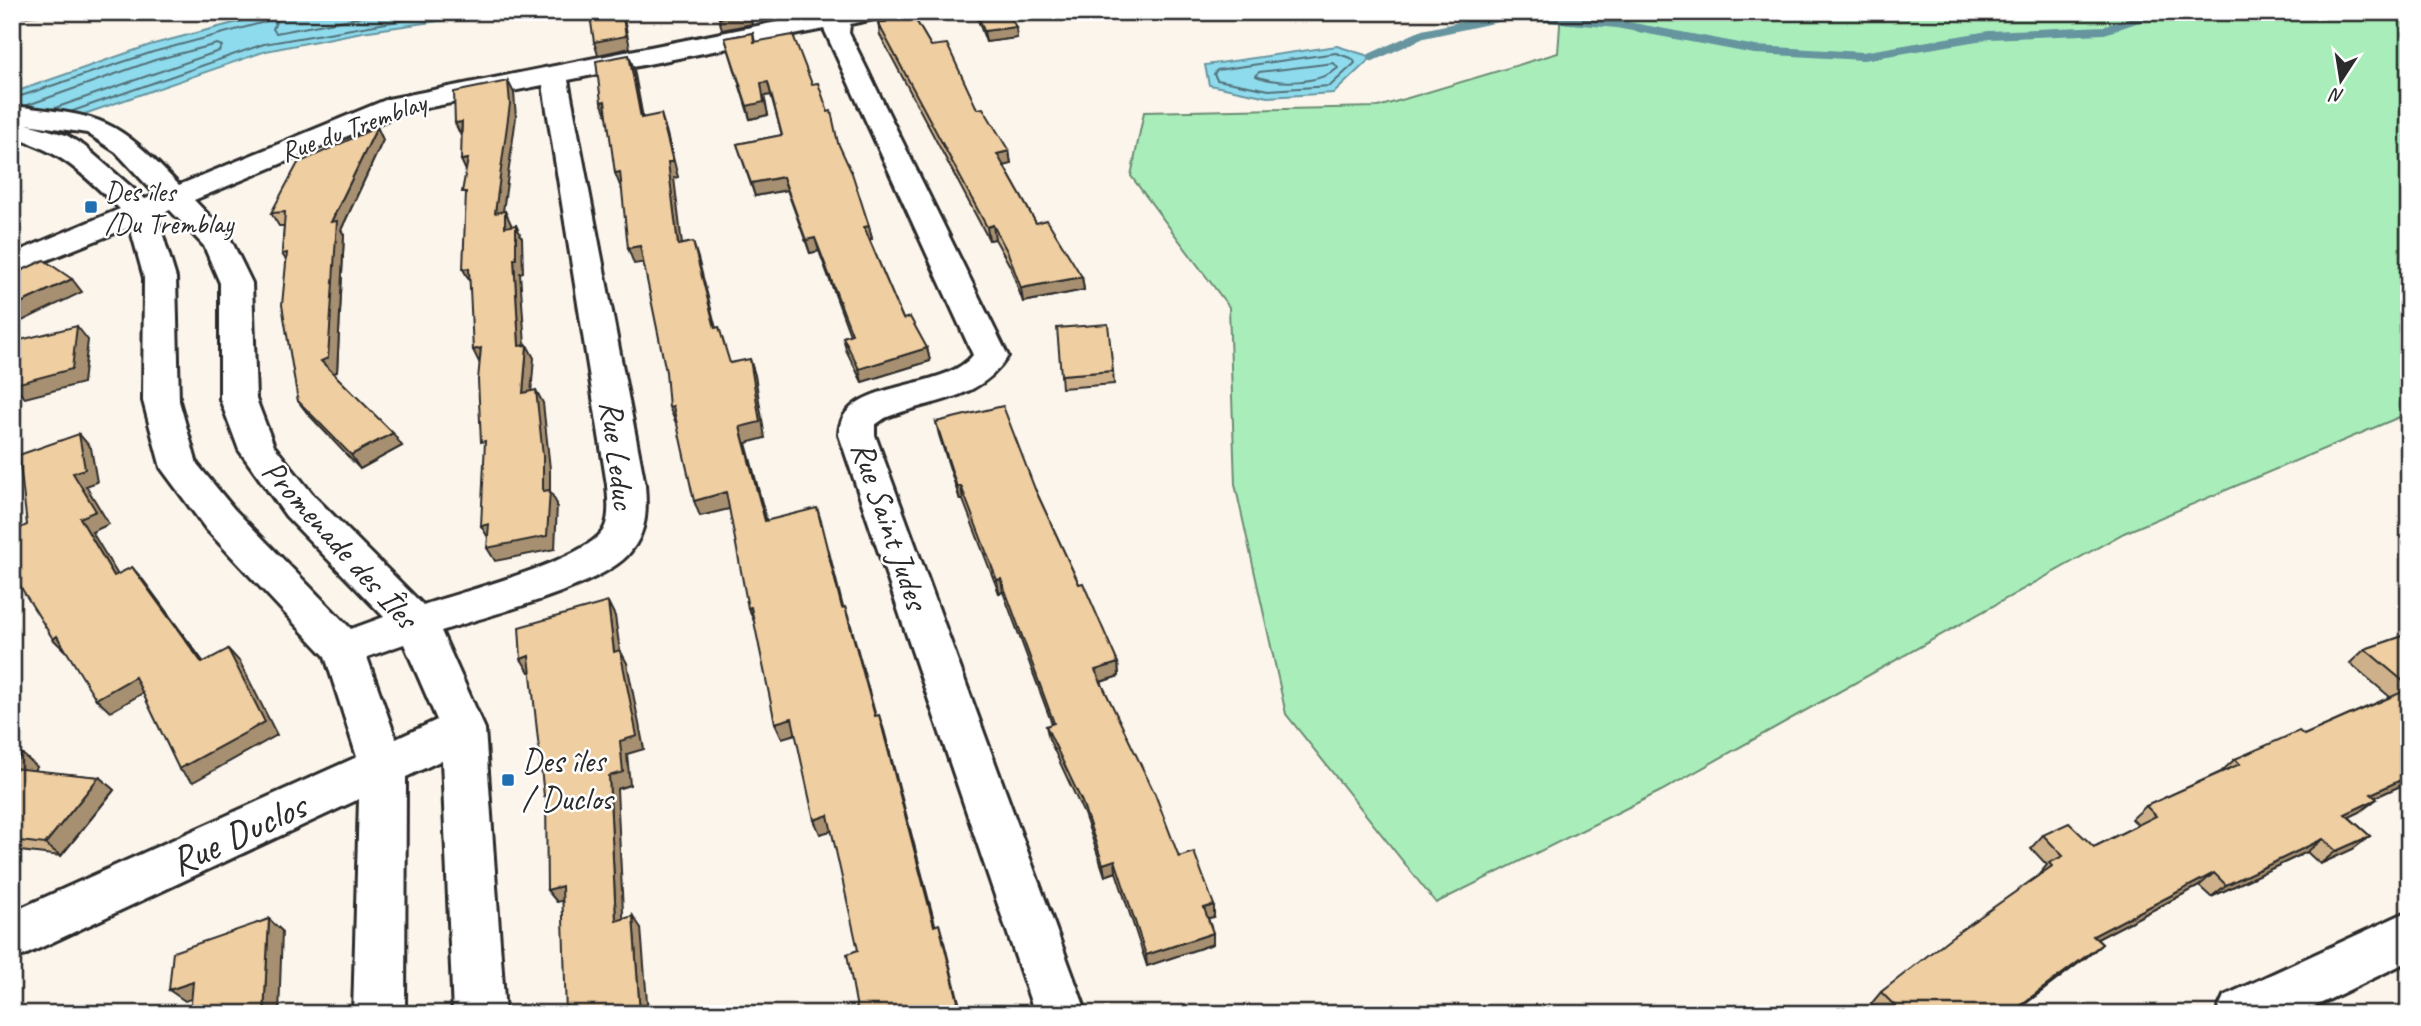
<svg xmlns="http://www.w3.org/2000/svg" width="2421" height="1026" viewBox="0 0 2421 1026" font-family="Caveat,sans-serif">
<rect width="100%" height="100%" fill="#fcf5ec"/>
<filter id="ink" filterUnits="userSpaceOnUse"><feTurbulence type="fractalNoise" baseFrequency=".0143" numOctaves="2"/><feDisplacementMap in="SourceGraphic" scale="14" xChannelSelector="R" yChannelSelector="G"/><feConvolveMatrix kernelMatrix="1 2 1 2 8 2 1 2 1" color-interpolation-filters="sRGB"/></filter>
<g filter="url(#ink)">
<!-- green -->
<path fill="#a9eeba" stroke="#6a8c72" stroke-width="2" d="M1561,12H2409V413L2124,533L1661,791L1436,903L1286,714L1235,484L1229,307L1131,176L1144,112L1378,107L1558,53Z"/>
<!-- water -->
<g fill="#8edbed" stroke="#66959f" stroke-width="2">
<path d="M276,12H501L362,32L266,51L12,139V93L150,45Z"/>
<path d="M1337,46L1372,57L1334,93L1268,97L1209,85L1205,65Z"/>
</g>
<g fill="none" stroke-linecap="round" stroke-linejoin="round">
<!-- shore -->
<g stroke="#537179" stroke-width="2">
<path d="M280,12L273,29L276,33L388,12"/>
<path d="M1336,53L1353,59L1355,63L1330,86L1269,90L1217,80L1214,74L1217,70Z"/>
<path d="M1334,63L1338,68C1319,84 1279,85 1256,76L1259,72Z"/>
<path d="M12,99L153,52L265,22L271,12"/>
<path d="M25,106L155,60L217,44L222,46L219,51L52,109"/>
<path d="M70,112L264,44L451,12"/>
</g>
<!-- stream -->
<path stroke="#66959f" stroke-width="8" d="M1372,57L1423,34L1511,15L1617,24L1755,50L1863,56L1989,35L2104,30L2156,12"/>
<defs>
<g id="minor">
<path d="M827,12H887L884,17L850,24L849,33L1008,356C979,402 931,399 885,418L875,425V435L1087,1014H1035L839,435C840,377 943,394 973,355L824,29L568,80L645,485C647,509 647,531 631,551C606,586 485,616 441,631L485,729L505,1014H453L442,760L406,777L405,1014H353L359,799L12,961V912L357,757L325,656L206,529L161,468L143,401L144,278L130,227L12,274V254L120,209C81,173 65,153 12,137V106C105,116 114,117 179,185L388,99ZM543,85L607,485C608,499 611,520 602,532C580,562 461,592 423,605L314,496L274,446L256,399L252,283L229,236L194,200L405,112ZM27,124L87,133L116,152L156,195L145,199L84,146L66,135ZM170,210L204,246L220,283V399L239,450L286,516L384,617L351,629L234,509L197,464L179,401L176,278L157,216ZM404,644L437,720L396,739L367,657Z"/>
<path d="M2409,911V961L2299,1014H2216L2224,996Z"/>
</g>
</defs>
<!-- minor casing -->
<use href="#minor" stroke="#2b2b2b" stroke-width="6"/>
<!-- minor -->
<use href="#minor" fill="#fff" fill-rule="evenodd"/>
</g>
<!-- wall -->
<g fill="#ceb18a" stroke="#2b2b2b" stroke-width="2">
<path d="M881,12H911L931,46L1009,151L1011,164L1004,166L1036,223L1082,277L1084,290L1023,302L1010,266L995,239L989,240L880,35L878,23L883,22Z"/>
<path d="M975,12H1007L1017,38L986,42Z"/>
<path d="M753,33L755,42L812,84L838,144L869,226L872,239H869L903,319L927,348L930,361L862,382L846,350L843,337L850,335L819,251L810,253L787,190L755,196L737,144L782,135L771,95L764,96L768,115L750,119L725,38Z"/>
<path d="M377,127L383,140L341,230L344,235L337,372L333,373L402,446L360,469L308,414L298,401L286,260L282,254L284,226H279L271,213Z"/>
<path d="M1113,371L1114,384L1062,388L1061,375Z"/>
<path d="M936,422L1035,489L1079,584L1118,663L1119,676L1101,682L1179,857L1214,917L1208,918L1213,933V944L1147,966L1116,872L1105,876L1084,814L1049,739L1046,726L1052,724L1003,592L999,593L963,500H960L939,435Z"/>
<path d="M2409,634V782L2375,797L2360,812L2349,817L2370,836L2353,849L2320,864L2307,852L2211,897L2199,886L2097,939L2102,944L2088,956L2012,1014H1881L1871,1004L1881,992L2037,877L2047,865L2031,848L2043,835L2094,847L2138,825L2132,819L2146,806L2221,772L2235,759L2304,735L2390,697L2350,663L2365,649Z"/>
<path d="M12,753L22,754L37,767L34,771L99,777L114,790L61,856L12,850Z"/>
</g>
<!-- shaded-wall -->
<g fill="#a79071" stroke="#2b2b2b" stroke-width="2">
<path d="M12,12H68L12,18Z"/>
<path d="M622,12L625,23L630,48L598,55L594,42Z"/>
<path d="M747,12H750L752,24L722,30L719,18Z"/>
<path d="M1016,27L1017,38L986,42L984,31Z"/>
<path d="M629,55L634,69L646,134L641,118Z"/>
<path d="M508,81L514,93L516,117L501,226L495,213Z"/>
<path d="M768,82L771,95L764,96L768,115L750,119L747,106L761,83Z"/>
<path d="M605,101L607,117L601,102Z"/>
<path d="M661,114L666,130L678,177L674,178L684,261L678,245Z"/>
<path d="M462,122L461,136L455,123Z"/>
<path d="M377,127L383,140L341,230L344,235L337,372L329,374L321,361L331,222Z"/>
<path d="M1009,151L1011,164L999,167L997,154Z"/>
<path d="M468,159L467,173L461,160Z"/>
<path d="M620,172L626,187L621,188L615,173Z"/>
<path d="M783,177L787,190L755,196L751,183Z"/>
<path d="M505,211L511,224V241L505,227Z"/>
<path d="M516,225L522,238L523,272L520,273L526,360L519,346L514,259Z"/>
<path d="M993,225L995,239L989,240L987,227Z"/>
<path d="M869,226L872,239L867,240L864,227Z"/>
<path d="M12,227L17,233L12,235Z"/>
<path d="M815,238L819,251L810,253L806,240Z"/>
<path d="M693,242L698,258L720,344L715,328Z"/>
<path d="M640,246L647,262L634,264L628,248Z"/>
<path d="M469,268L470,282L463,269Z"/>
<path d="M1082,277L1084,290L1023,302L1021,288Z"/>
<path d="M72,279L82,292L12,326V307Z"/>
<path d="M77,326L88,340L83,383L25,398L12,385Z"/>
<path d="M527,345L534,358L530,406L523,393Z"/>
<path d="M481,348L480,364L473,350Z"/>
<path d="M927,348L930,361L862,382L859,369Z"/>
<path d="M750,359L755,375L765,438L746,443L771,537L765,521L740,427Z"/>
<path d="M536,390L543,403L550,469V491L557,504L555,549L495,561L487,548L543,491Z"/>
<path d="M673,406L680,422L676,423L669,407Z"/>
<path d="M393,433L402,446L360,469L351,455Z"/>
<path d="M79,434L91,448L97,482L86,486L109,524L92,532L127,590L114,576L80,518L73,473Z"/>
<path d="M961,486L963,500H960L957,487Z"/>
<path d="M726,492L733,508L700,516L694,501Z"/>
<path d="M817,508L822,524L847,623L842,608Z"/>
<path d="M489,524V539L481,526Z"/>
<path d="M132,567L144,581L214,676L202,663Z"/>
<path d="M1001,579L1003,592L999,593L997,580Z"/>
<path d="M608,602L615,616L622,665L614,652Z"/>
<path d="M751,607L755,623L748,608Z"/>
<path d="M845,607L850,622L880,731L875,716Z"/>
<path d="M57,636L66,652L53,639Z"/>
<path d="M228,649L240,662L277,735L193,782L179,769Z"/>
<path d="M620,650L627,663L644,749L627,754L630,785L617,789L624,933L616,921L609,776L620,741Z"/>
<path d="M529,656L537,670L529,672L521,659Z"/>
<path d="M1118,663L1119,676L1097,683L1095,670Z"/>
<path d="M135,677L148,690L110,712L96,699Z"/>
<path d="M879,715L884,730L939,939L934,926Z"/>
<path d="M792,718L799,733L782,738L775,723Z"/>
<path d="M22,754L37,767L25,781L12,770V765Z"/>
<path d="M2409,776V782L2354,807L2371,794Z"/>
<path d="M99,777L114,790L61,856L45,844Z"/>
<path d="M2377,799L2360,812L2329,827L2345,814Z"/>
<path d="M828,815L834,830L820,834L814,820Z"/>
<path d="M2370,836L2353,849L2320,864L2336,851Z"/>
<path d="M2323,839L2307,852L2211,897L2226,885Z"/>
<path d="M1115,860L1116,872L1105,876L1103,864Z"/>
<path d="M2214,873L2199,886L2080,948L2093,936Z"/>
<path d="M562,886L571,898L557,902L547,890Z"/>
<path d="M1214,905V917L1204,919V908Z"/>
<path d="M633,916L641,928L648,1014H640Z"/>
<path d="M269,919L282,931L279,1014H264Z"/>
<path d="M939,924L943,938L962,1014H961Z"/>
<path d="M1213,933V944L1147,966L1146,955Z"/>
<path d="M2102,944L2088,956L2012,1014L2026,1001Z"/>
<path d="M193,982L208,993L185,1001L169,990Z"/>
</g>
<!-- building -->
<g fill="#efcea1" stroke="#2b2b2b" stroke-width="2">
<path d="M609,12H622L626,36L594,42L590,16Z"/>
<path d="M717,12H747L719,18Z"/>
<path d="M882,12H911L931,46L947,44L977,109L983,108L1009,151L997,154L1036,223L1047,220L1082,277L1021,288L1008,253L993,225L987,227L878,23L886,22Z"/>
<path d="M977,12H1007L1016,27L984,31Z"/>
<path d="M753,33L754,42L793,35L812,84L818,83L828,112L831,111L838,143L852,173L869,226L864,227L903,319L910,317L927,348L859,369L843,337L852,334L815,238L806,240L783,177L751,183L737,144L782,135L768,82L761,83L764,102L747,106L725,38Z"/>
<path d="M629,55L641,118L661,114L673,162H668L678,245L693,242L715,328L719,327L730,363L750,359L760,422L740,427L765,521L817,508L842,608L845,607L875,716L879,715L934,926L939,924L961,1014H858L847,954L858,950L828,815L814,820L792,718L775,723L751,607L748,608L726,492L694,501L673,406L669,407L666,372L640,246L628,248L620,172L615,173L605,101L601,102L596,61Z"/>
<path d="M508,81L510,104L495,213L505,211V227L516,225V259H514L519,346L527,345L523,393L536,390L543,456V491L550,490L547,536L487,548L489,524L481,526L485,441L481,442L478,380L481,348L473,350L469,268L463,269L466,192H462L468,159L461,160L462,122L455,123L454,92Z"/>
<path d="M377,127L331,222L337,221L328,358L321,361L393,433L351,455L298,401L282,305L287,253L282,254L285,212L271,213L298,163Z"/>
<path d="M44,260L72,279L12,307V275Z"/>
<path d="M1108,324L1113,371L1061,375L1057,328Z"/>
<path d="M77,326L72,369L12,385L20,340Z"/>
<path d="M1003,406L1035,489L1079,584L1083,583L1118,663L1095,670L1155,794L1179,857L1194,852L1214,905L1204,908L1213,933L1146,955L1115,860L1103,864L1082,802L1046,726L1054,723L1001,579L997,580L961,486L957,487L936,422Z"/>
<path d="M79,434L85,469L73,473L96,511L80,518L114,576L132,567L202,663L228,649L265,722L179,769L135,677L96,699L57,636L53,639L12,573V532L27,525L19,455Z"/>
<path d="M608,602L614,652L620,650L637,736L620,741L623,772L609,776L616,921L633,916L640,1014H566L562,886L547,890L546,796H544L529,656L521,659L519,627Z"/>
<path d="M2409,634V686L2365,649Z"/>
<path d="M2409,689V776L2371,794L2377,799L2345,814L2370,836L2336,851L2323,839L2226,885L2214,873L2093,936L2102,944L2026,1001L2011,1014H1903L1881,992L1950,938L2052,866L2049,863L2063,856L2043,835L2069,823L2094,847L2156,816L2146,806L2240,764L2235,759L2299,731L2304,735Z"/>
<path d="M12,753L22,754L12,765Z"/>
<path d="M12,768L99,777L45,844L12,840Z"/>
<path d="M269,919L264,1014H190L193,982L169,990L173,952Z"/>
</g>
</g>
<!-- markers -->
<g fill="#1f6fb2" stroke="#fff" stroke-width="2.5">
<rect x="84" y="200" width="14" height="14" rx="3.5"/>
<rect x="501" y="773" width="14" height="14" rx="3.5"/>
</g>
<g text-anchor="middle" dominant-baseline="central" stroke-width="5" stroke-linejoin="round" paint-order="stroke">
<!-- far-street labels -->
<g font-size="28" fill="#2b2b2b" stroke="#fff">
<text transform="translate(353 127) rotate(-20)">Rue du Tremblay</text>
</g>
<!-- far-poi labels -->
<g font-size="28" fill="#2b2b2b" stroke="#fff" text-anchor="start">
<text x="105" y="191">Des îles<tspan x="105" dy="32">/Du Tremblay</tspan></text>
</g>
<!-- street labels -->
<g font-size="33" fill="#2b2b2b" stroke="#fff">
<text transform="translate(618 455) rotate(83)">Rue Leduc</text>
<text transform="translate(890 525) rotate(71)">Rue Saint Judes</text>
<text transform="translate(340 544) rotate(48)">Promenade des Îles</text>
</g>
<!-- poi labels -->
<g font-size="33" fill="#2b2b2b" stroke="#fff" text-anchor="start">
<text x="522" y="761">Des îles<tspan x="522" dy="38">/ Duclos</tspan></text>
</g>
<!-- near-street labels -->
<g font-size="40" fill="#2b2b2b" stroke="#fff">
<text transform="translate(238 834) rotate(-25)">Rue Duclos</text>
</g>
</g>
<!-- margin -->
<rect width="2421" height="1026" fill="none" stroke="#fff" stroke-width="42"/>
<rect x="21" y="21" width="2379" height="984" fill="none" stroke="#2b2b2b" stroke-width="2.5" filter="url(#ink)"/>
<!-- north arrow -->
<g transform="translate(2341 80) rotate(192)" stroke="#ffffff" stroke-width="5" paint-order="stroke">
<path d="M0-5L12 26L0 18L-12 26Z" fill="#2b2b2b"/>
<text y="-10" font-size="19" font-weight="bold" text-anchor="middle" fill="#2b2b2b">N</text>
</g>
</svg>
